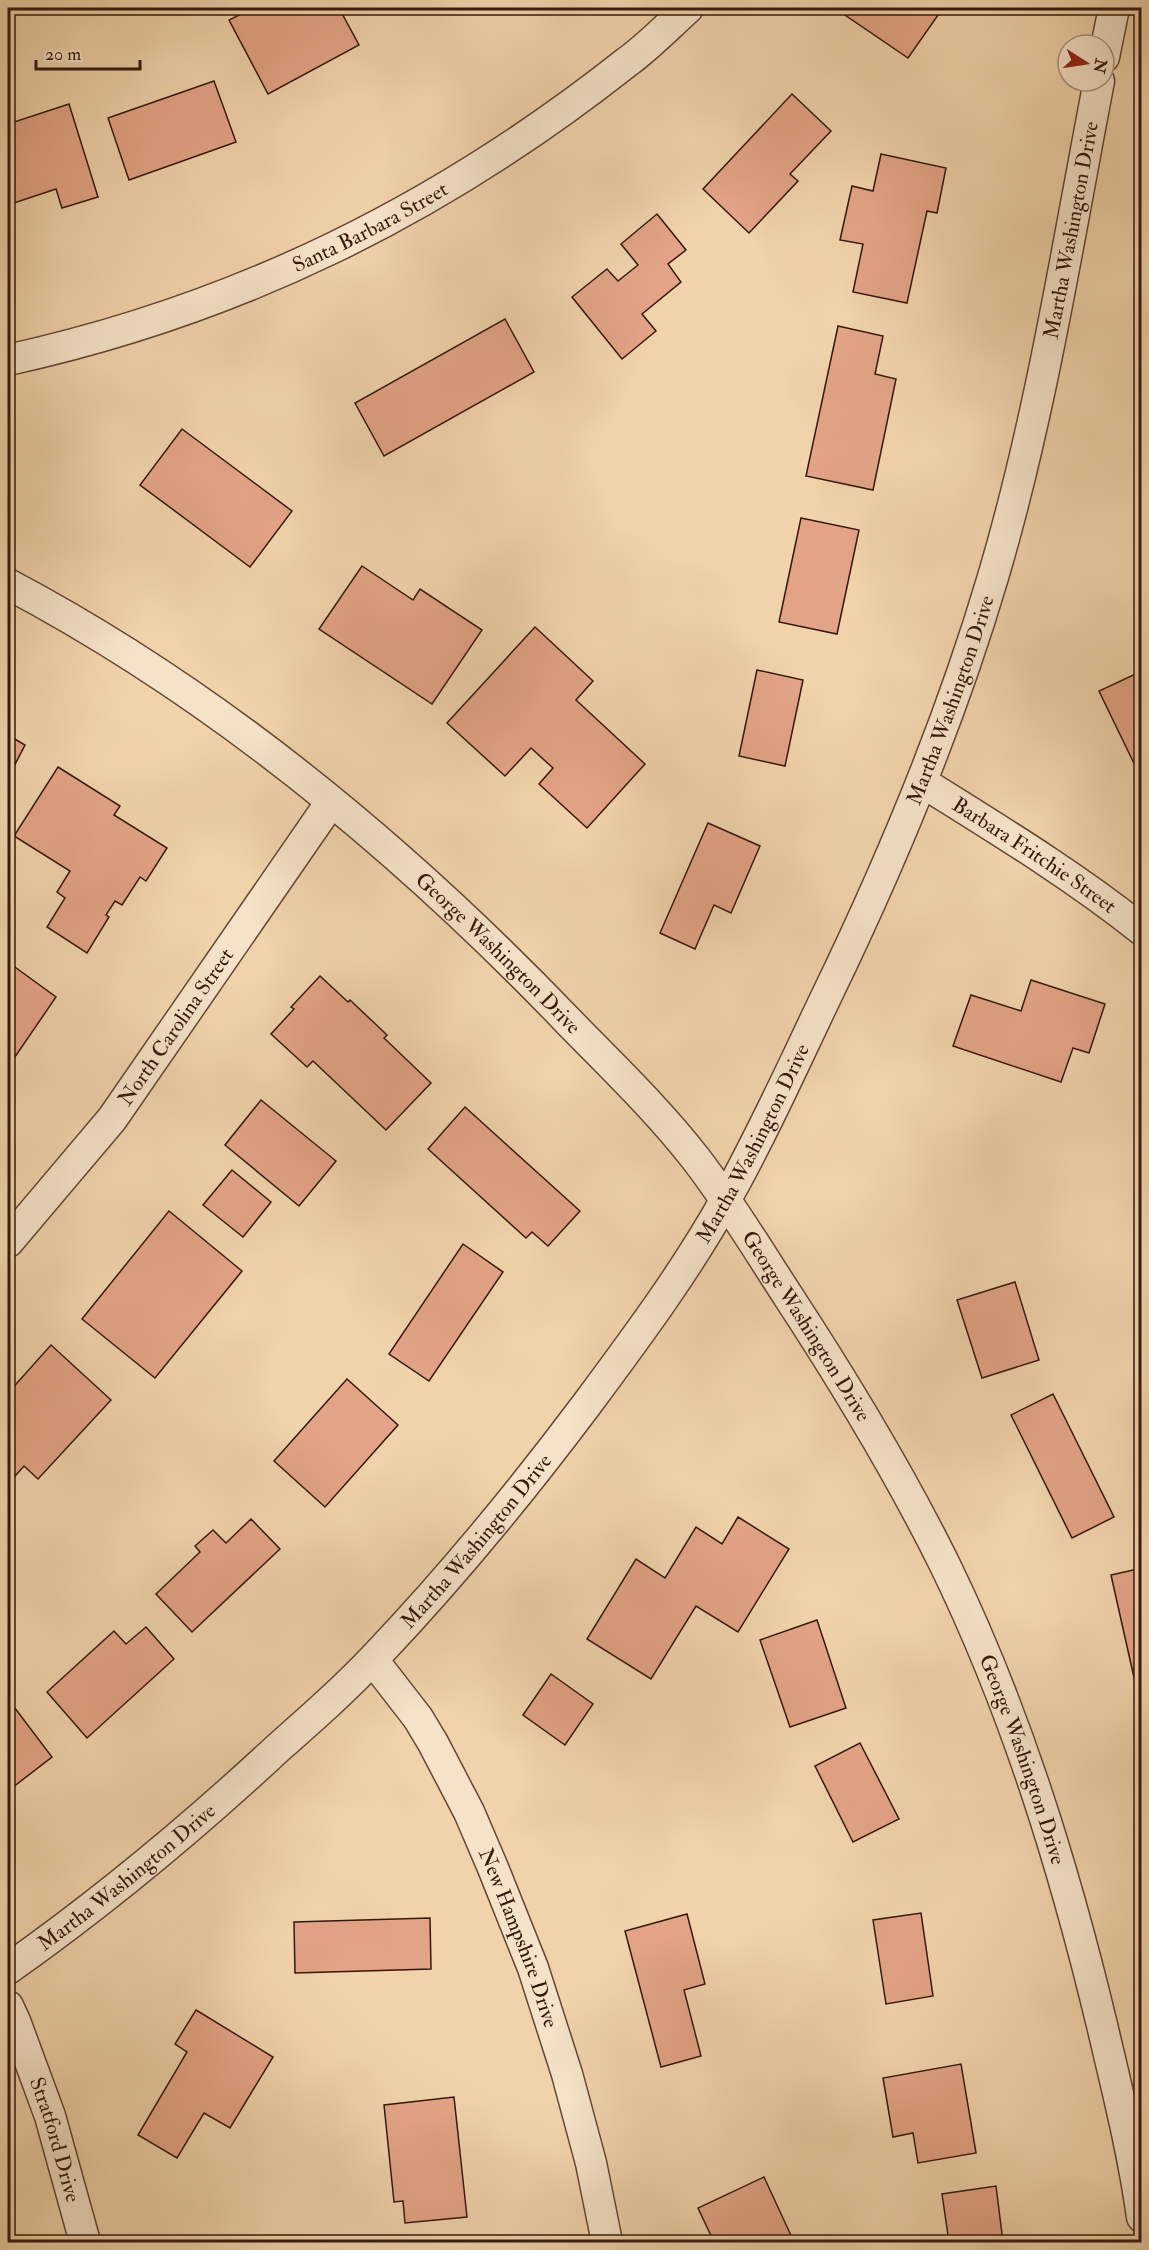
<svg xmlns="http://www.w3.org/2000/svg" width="1149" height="2250" viewBox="0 0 1149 2250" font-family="'IM FELL Double Pica',serif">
<rect width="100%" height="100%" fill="#f0d2ab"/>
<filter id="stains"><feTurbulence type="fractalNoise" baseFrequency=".00333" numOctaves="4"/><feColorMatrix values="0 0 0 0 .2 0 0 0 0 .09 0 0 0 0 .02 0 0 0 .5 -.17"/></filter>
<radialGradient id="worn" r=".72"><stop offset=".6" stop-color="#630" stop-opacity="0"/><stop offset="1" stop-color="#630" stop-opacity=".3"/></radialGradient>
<!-- building -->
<g fill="#e3a386" stroke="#35180c" stroke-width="1.5">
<path d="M253,8H339L359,45L268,94L229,20Z"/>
<path d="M850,8H943L908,58L845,15Z"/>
<path d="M214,81L236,142L129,180L108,118Z"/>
<path d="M792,94L831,131L790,174L798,181L749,233L703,189Z"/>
<path d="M69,104L98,197L62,208L56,189L8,205V124Z"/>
<path d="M881,154L946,168L937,213L927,211L907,303L853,292L863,244L840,240L852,186L873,191Z"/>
<path d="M657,214L686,250L668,264L681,282L642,314L656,331L622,359L572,297L607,269L618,281L638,265L621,244Z"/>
<path d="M505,319L534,372L384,456L355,403Z"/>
<path d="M838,326L883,336L875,374L896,379L873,490L806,476Z"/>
<path d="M182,429L292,511L250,567L140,485Z"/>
<path d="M801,518L859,530L837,634L779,622Z"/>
<path d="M362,566L413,600L420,589L482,630L432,704L319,629Z"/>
<path d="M535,627L593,681L576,700L645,764L587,828L539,784L553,768L531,748L505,776L447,723Z"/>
<path d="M757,670L803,680L785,766L739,756Z"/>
<path d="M1142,671V780L1099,691Z"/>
<path d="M8,735L25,745L8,778Z"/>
<path d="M58,767L120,806L114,815L167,848L146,881L140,877L122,905L115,901L106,915L109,917L87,953L47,927L65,898L57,892L70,871L14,836Z"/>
<path d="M708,823L760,846L731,913L714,905L695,949L660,933Z"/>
<path d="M8,962L56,997L8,1067Z"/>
<path d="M320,976L348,1002L350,1000L387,1035L384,1038L431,1083L386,1130L313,1061L307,1067L271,1034L294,1009L291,1007Z"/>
<path d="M1031,980L1105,1004L1089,1053L1073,1048L1061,1082L953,1046L971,995L1021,1011Z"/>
<path d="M261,1100L336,1161L299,1206L225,1145Z"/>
<path d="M465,1107L580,1211L548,1246L532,1232L526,1238L428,1149Z"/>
<path d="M232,1170L271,1202L243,1237L203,1205Z"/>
<path d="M169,1211L242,1271L155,1378L82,1319Z"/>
<path d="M463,1244L503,1272L429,1381L389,1354Z"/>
<path d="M1015,1282L1039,1360L982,1378L957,1300Z"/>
<path d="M51,1345L111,1400L38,1479L24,1466L8,1484V1393Z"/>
<path d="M347,1379L398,1425L325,1507L274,1461Z"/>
<path d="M1053,1394L1114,1517L1072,1538L1011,1415Z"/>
<path d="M738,1517L789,1549L738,1632L696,1606L651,1679L587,1639L636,1559L665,1578L696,1527L722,1544Z"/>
<path d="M251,1519L280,1549L192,1632L156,1594L200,1552L195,1546L213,1530L226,1543Z"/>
<path d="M1142,1568V1680L1135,1682L1111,1575Z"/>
<path d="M817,1620L846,1708L790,1727L760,1640Z"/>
<path d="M146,1627L174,1659L87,1738L47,1692L114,1631L126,1644Z"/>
<path d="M551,1674L593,1704L565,1745L523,1715Z"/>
<path d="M8,1699L52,1757L8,1791Z"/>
<path d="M860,1743L899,1819L853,1842L815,1766Z"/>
<path d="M921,1913L933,1996L886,2004L873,1920Z"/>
<path d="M687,1914L705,1984L684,1990L701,2056L661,2067L625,1931Z"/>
<path d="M430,1918L431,1969L295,1973L294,1922Z"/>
<path d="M196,2010L273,2057L230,2128L204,2113L177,2158L138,2135L187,2052L175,2044Z"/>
<path d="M961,2064L976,2153L918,2163L913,2133L893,2137L883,2078Z"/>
<path d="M454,2097L467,2217L405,2223L403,2201L394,2202L384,2105Z"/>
<path d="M764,2177L794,2242H714L698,2208Z"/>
<path d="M996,2186L1003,2242H949L942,2194Z"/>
</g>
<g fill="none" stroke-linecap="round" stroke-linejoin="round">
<defs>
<g id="street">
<path d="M1104,57L1114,8"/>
<path id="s1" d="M8,360C240,309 441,209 627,62C649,46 668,26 688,8"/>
<path id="s2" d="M8,584C218,695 405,851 569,1022C612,1066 658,1110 696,1159C730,1203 758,1250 788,1296C845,1383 899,1472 945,1565C1016,1711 1064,1867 1102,2025C1117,2089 1133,2152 1142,2217"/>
<path id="s3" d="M922,782C997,829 1073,875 1142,930"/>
<path id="s4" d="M8,1242L112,1119L331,802"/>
<path id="s5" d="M373,1660L418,1718L433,1743L469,1812L493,1868L533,1968L567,2074L591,2163L607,2242"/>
<path id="s6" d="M8,1969C103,1902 193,1827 278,1748C312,1718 346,1688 377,1655C452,1576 521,1492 587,1404C636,1338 686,1271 726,1199C763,1133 794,1064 826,997C892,861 950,722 993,577C1041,415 1067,247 1099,81"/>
<path id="s7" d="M8,2006L15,2021L50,2116L85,2242"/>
</g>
</defs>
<!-- street casing -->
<use href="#street" stroke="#644634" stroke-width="33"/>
<!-- street -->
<use href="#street" stroke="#f5e2c8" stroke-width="30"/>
</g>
<g text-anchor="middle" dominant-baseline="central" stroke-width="4.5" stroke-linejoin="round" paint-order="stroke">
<!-- street labels -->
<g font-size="21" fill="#35180c" stroke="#f5e2c8">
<text stroke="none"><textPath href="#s1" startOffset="387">Santa Barbara Street</textPath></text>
<text stroke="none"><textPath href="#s6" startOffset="2094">Martha Washington Drive</textPath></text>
<text stroke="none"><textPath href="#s6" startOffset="1608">Martha Washington Drive</textPath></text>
<text stroke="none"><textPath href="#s3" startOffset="134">Barbara Fritchie Street</textPath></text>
<text stroke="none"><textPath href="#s2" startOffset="616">George Washington Drive</textPath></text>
<text stroke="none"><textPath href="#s4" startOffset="273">North Carolina Street</textPath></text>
<text stroke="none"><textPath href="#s6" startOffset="1122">Martha Washington Drive</textPath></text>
<text stroke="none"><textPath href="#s2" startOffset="1102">George Washington Drive</textPath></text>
<text stroke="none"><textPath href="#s6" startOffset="636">Martha Washington Drive</textPath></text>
<text stroke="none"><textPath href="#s2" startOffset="1588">George Washington Drive</textPath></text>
<text stroke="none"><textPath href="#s6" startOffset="150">Martha Washington Drive</textPath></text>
<text stroke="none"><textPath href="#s5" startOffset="316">New Hampshire Drive</textPath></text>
<text stroke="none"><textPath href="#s7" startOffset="142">Stratford Drive</textPath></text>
</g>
</g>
<!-- margin -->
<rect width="1149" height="2250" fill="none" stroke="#f0d2ab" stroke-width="30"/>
<rect x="9" y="9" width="1131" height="2232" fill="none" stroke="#35180c" stroke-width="3"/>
<rect x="15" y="15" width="1119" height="2220" fill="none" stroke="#35180c" stroke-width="1.5"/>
<!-- north arrow -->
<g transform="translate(1086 63) rotate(102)"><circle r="28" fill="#f5e2c8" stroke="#a8917d" stroke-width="1.5"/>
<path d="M0-4.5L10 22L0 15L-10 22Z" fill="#8f2418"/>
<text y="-9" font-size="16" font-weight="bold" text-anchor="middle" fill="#35180c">N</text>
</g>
<!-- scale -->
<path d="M36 60v9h104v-9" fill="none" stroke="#35180c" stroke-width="3"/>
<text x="45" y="60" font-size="18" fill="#35180c" stroke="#f5e2c8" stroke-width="4.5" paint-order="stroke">20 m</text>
<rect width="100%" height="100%" filter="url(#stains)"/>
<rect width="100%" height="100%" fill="url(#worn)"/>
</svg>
